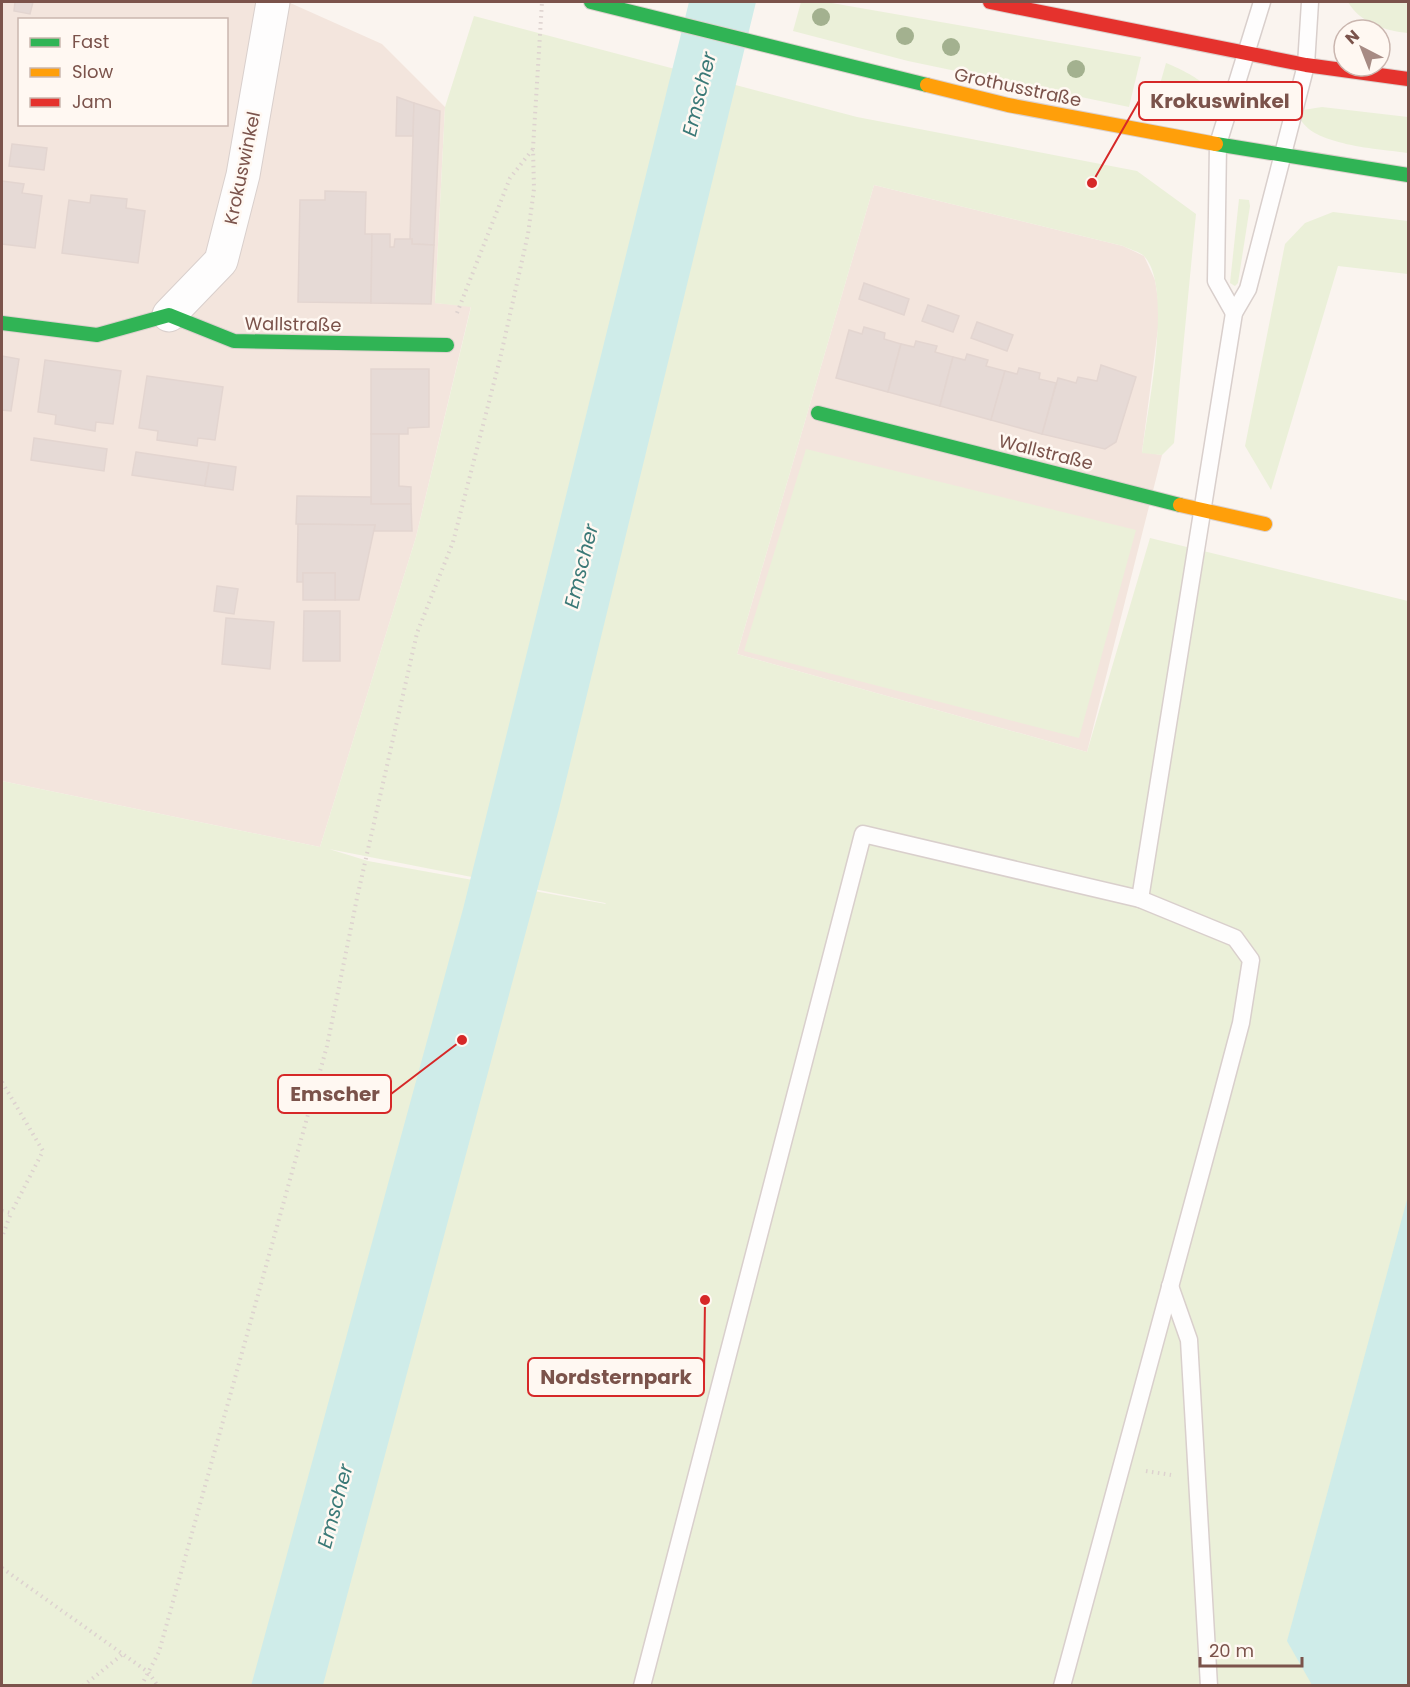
<svg xmlns="http://www.w3.org/2000/svg" width="1410" height="1687" viewBox="0 0 1410 1687" font-family="Poppins,sans-serif">
<rect width="100%" height="100%" fill="#faf4ef"/>
<!-- residential -->
<g fill="#f3e5dd" fill-rule="evenodd">
<path d="M2,2H288L382,44L445,107L435,303L471,306L416,537L320,847L2,781ZM20,20H226V124H20Z"/>
<path d="M874,185L1123,246L1144,256L1155,280L1160,313L1142,452L1162,455L1087,752L737,654Z"/>
</g>
<!-- green -->
<g fill="#ebf0d9" fill-rule="evenodd">
<path d="M801,2H826L1141,57L1129,107L908,61L793,31Z"/>
<path d="M1348,2H1408V33C1386,31 1360,23 1348,2Z"/>
<path d="M474,16L857,117L1137,171L1196,214L1174,443L1162,455L1142,453C1147,411 1174,287 1144,256C1140,252 1129,249 1123,246L874,185L737,654L1087,752L1150,538L1408,601V1685H2V781L320,847L416,537L471,307L435,303L445,107ZM329,849L605,903L606,904L368,861Z"/>
<path d="M1166,63C1177,67 1237,94 1200,108C1186,114 1168,110 1153,109Z"/>
<path d="M1322,107L1408,117V153C1383,149 1307,146 1299,115L1303,110Z"/>
<path d="M1239,199L1249,200L1250,206L1238,283L1235,286L1230,283Z"/>
<path d="M1333,212L1408,221V274L1338,266L1271,490L1245,446L1285,244L1305,223Z"/>
<path d="M806,449L1136,530L1079,738L744,651Z"/>
</g>
<!-- water -->
<g fill="#cfece9">
<path d="M689,2H756L559,809L323,1685L251,1686L463,909Z"/>
<path d="M1408,1196V1685H1312L1287,1641Z"/>
</g>
<!-- building -->
<g fill="#e6dad6" stroke="#e3d5d0" stroke-width="1.5">
<path d="M15,2H33L30,14L14,11Z"/>
<path d="M397,97L414,103L413,136H396Z"/>
<path d="M414,103L440,111L434,245L412,244V239H410Z"/>
<path d="M12,144L47,148L44,170L9,166Z"/>
<path d="M2,181L24,184L22,193L42,196L35,248L2,244Z"/>
<path d="M325,191L366,192L365,234H372L371,303L298,302L300,200H325Z"/>
<path d="M91,195L127,199L126,208L145,211L138,263L62,253L69,200L90,203Z"/>
<path d="M372,234H390V247H394L395,239H412V244L434,245L431,304L371,303Z"/>
<path d="M864,283L909,299L904,315L859,299Z"/>
<path d="M928,305L959,316L953,332L922,321Z"/>
<path d="M977,322L1013,335L1007,351L971,338Z"/>
<path d="M864,327L885,333L884,339L901,344L888,392L836,378L849,330L862,334Z"/>
<path d="M916,341L937,346L935,352L953,357L940,406L888,392L901,344L914,347Z"/>
<path d="M967,354L988,360L986,366L1005,371L991,420L940,406L953,357L965,360Z"/>
<path d="M2,356L19,359L11,411L2,410Z"/>
<path d="M45,360L121,371L113,424L96,422L95,431L55,424L56,415L38,412Z"/>
<path d="M1101,365L1136,377L1116,442L1105,449L1042,434L1058,378L1076,383L1078,377L1097,381Z"/>
<path d="M1019,368L1040,373L1039,379L1056,383L1042,434L991,420L1005,371L1017,374Z"/>
<path d="M371,369H429V427L408,428V434H371Z"/>
<path d="M147,376L223,387L215,440L198,438L197,446L157,440L158,431L139,428Z"/>
<path d="M371,434H399V486L411,487V504H371Z"/>
<path d="M34,438L107,449L104,471L31,460Z"/>
<path d="M136,452L209,463L205,486L132,475Z"/>
<path d="M209,463L236,467L233,490L205,486Z"/>
<path d="M297,496L371,497V504H411L412,531H374L375,525L296,524Z"/>
<path d="M298,524L375,525L359,600H335V573H303V582H297Z"/>
<rect x="303" y="573" width="32" height="27"/>
<path d="M217,586L238,589L234,614L214,611Z"/>
<path d="M304,611H340V661H303Z"/>
<path d="M226,618L274,622L270,669L222,664Z"/>
</g>
<g fill="none" stroke-linecap="round" stroke-linejoin="round">
<defs>
<g id="lane">
<path d="M1234,313L1216,281L1218,144L1262,2"/>
<path d="M1140,899L1234,313L1248,289L1306,65L1310,2"/>
<path d="M1170,1286L1189,1340L1209,1686"/>
<path d="M642,1686L863,834L1140,899L1235,938L1251,960L1241,1023L1219,1106L1062,1686"/>
</g>
<path id="street" d="M169,315L221,261L243,175L273,2"/>
<g id="fast">
<path d="M591,2L927,85"/>
<path d="M1216,144L1408,175"/>
<path d="M2,323L97,335L169,315L234,341L447,345"/>
<path d="M818,413L1180,505"/>
</g>
<g id="slow">
<path d="M927,85L1008,105L1216,144"/>
<path d="M1180,505L1265,524"/>
</g>
<path id="jam" d="M990,2L1306,65L1408,79"/>
</defs>
<!-- lane casing -->
<use href="#lane" stroke="#d9cfcc" stroke-width="19"/>
<!-- street casing -->
<use href="#street" stroke="#d9cfcc" stroke-width="35"/>
<!-- fast casing -->
<use href="#fast" stroke="#dbd0cc" stroke-width="16"/>
<!-- slow casing -->
<use href="#slow" stroke="#dbd0cc" stroke-width="16"/>
<!-- jam casing -->
<use href="#jam" stroke="#dbd0cc" stroke-width="16"/>
<!-- path -->
<g stroke="#ddd2cf" stroke-width="4" stroke-dasharray="1.5 4.5" stroke-linecap="butt">
<path d="M457,313L510,178L533,149"/>
<path d="M2,1082L43,1151L11,1213"/>
<path d="M2,1211L11,1213L2,1237"/>
<path d="M1146,1471L1171,1475"/>
<path d="M2,1568L148,1672L158,1686"/>
<path d="M83,1686L123,1654"/>
<path d="M141,1686L159,1652L327,1046L357,898L417,633L453,542L500,359L528,234L534,189L533,148L542,2"/>
</g>
<!-- lane -->
<use href="#lane" stroke="#fefdfd" stroke-width="16"/>
<!-- street -->
<use href="#street" stroke="#fefdfd" stroke-width="33"/>
<!-- fast -->
<use href="#fast" stroke="#30b455" stroke-width="14"/>
<!-- slow -->
<use href="#slow" stroke="#ff9f0a" stroke-width="14"/>
<!-- jam -->
<use href="#jam" stroke="#e5322d" stroke-width="14"/>
</g>
<!-- trees -->
<g fill="#a3b18f">
<circle cx="821" cy="17" r="9"/>
<circle cx="905" cy="36" r="9"/>
<circle cx="951" cy="47" r="9"/>
<circle cx="1076" cy="69" r="9"/>
<circle cx="1175" cy="91" r="9"/>
</g>
<g text-anchor="middle" dominant-baseline="central" stroke-width="5" stroke-linejoin="round" paint-order="stroke">
<!-- street labels -->
<g font-size="18" fill="#7b534b" stroke="#fff8f2">
<text transform="translate(1018 87) rotate(12)">Grothusstraße</text>
<text transform="translate(242 168) rotate(-78)">Krokuswinkel</text>
<text transform="translate(293 324) rotate(1)">Wallstraße</text>
<text transform="translate(1046 452) rotate(14)">Wallstraße</text>
</g>
<!-- water labels -->
<g font-size="20" font-style="italic" fill="#3a7977" stroke="#fff8f2">
<text transform="translate(699 94) rotate(-76)">Emscher</text>
<text transform="translate(581 566) rotate(-76)">Emscher</text>
<text transform="translate(335 1506) rotate(-75)">Emscher</text>
</g>
</g>
<!-- callouts -->
<path fill="none" stroke="#d62828" stroke-width="2" d="M1092 183L1139 101M462 1040L391 1094M705 1300L704 1377"/>
<g fill="#d62828" stroke="#fff8f2" stroke-width="2">
<circle cx="1092" cy="183" r="6"/>
<circle cx="462" cy="1040" r="6"/>
<circle cx="705" cy="1300" r="6"/>
</g>
<g fill="#fff8f2" stroke="#d62828" stroke-width="2">
<rect x="1139" y="82" width="163" height="38" rx="6"/>
<rect x="278" y="1075" width="113" height="38" rx="6"/>
<rect x="528" y="1358" width="176" height="38" rx="6"/>
</g>
<g font-size="20" text-anchor="middle" font-weight="bold" fill="#7b534b">
<text x="1220" y="108">Krokuswinkel</text>
<text x="335" y="1101">Emscher</text>
<text x="616" y="1384">Nordsternpark</text>
</g>
<!-- border -->
<rect width="1410" height="1687" fill="none" stroke="#7b534b" stroke-width="6"/>
<!-- legend -->
<rect x="18" y="18" width="210" height="108" fill="#fff8f2" stroke="#cab6af" stroke-width="1.5"/>
<rect x="30" y="38" width="30" height="9" fill="#30b455" stroke="#cab6af" stroke-width="1.5"/>
<text x="72" y="48" font-size="18" fill="#7b534b">Fast</text>
<rect x="30" y="68" width="30" height="9" fill="#ff9f0a" stroke="#cab6af" stroke-width="1.5"/>
<text x="72" y="78" font-size="18" fill="#7b534b">Slow</text>
<rect x="30" y="98" width="30" height="9" fill="#e5322d" stroke="#cab6af" stroke-width="1.5"/>
<text x="72" y="108" font-size="18" fill="#7b534b">Jam</text>
<!-- north arrow -->
<g transform="translate(1362 48) rotate(318)"><circle r="28" fill="#fff8f2" stroke="#cab6af" stroke-width="1.5"/>
<path d="M0-4.5L10 22L0 15L-10 22Z" fill="#a78b84"/>
<text y="-9" font-size="16" font-weight="bold" text-anchor="middle" fill="#7b534b">N</text>
</g>
<!-- scale -->
<path d="M1200 1657v9h102v-9" fill="none" stroke="#7b534b" stroke-width="3"/>
<text x="1209" y="1657" font-size="18" fill="#7b534b" stroke="#fff8f2" stroke-width="4.5" paint-order="stroke">20 m</text>
</svg>
